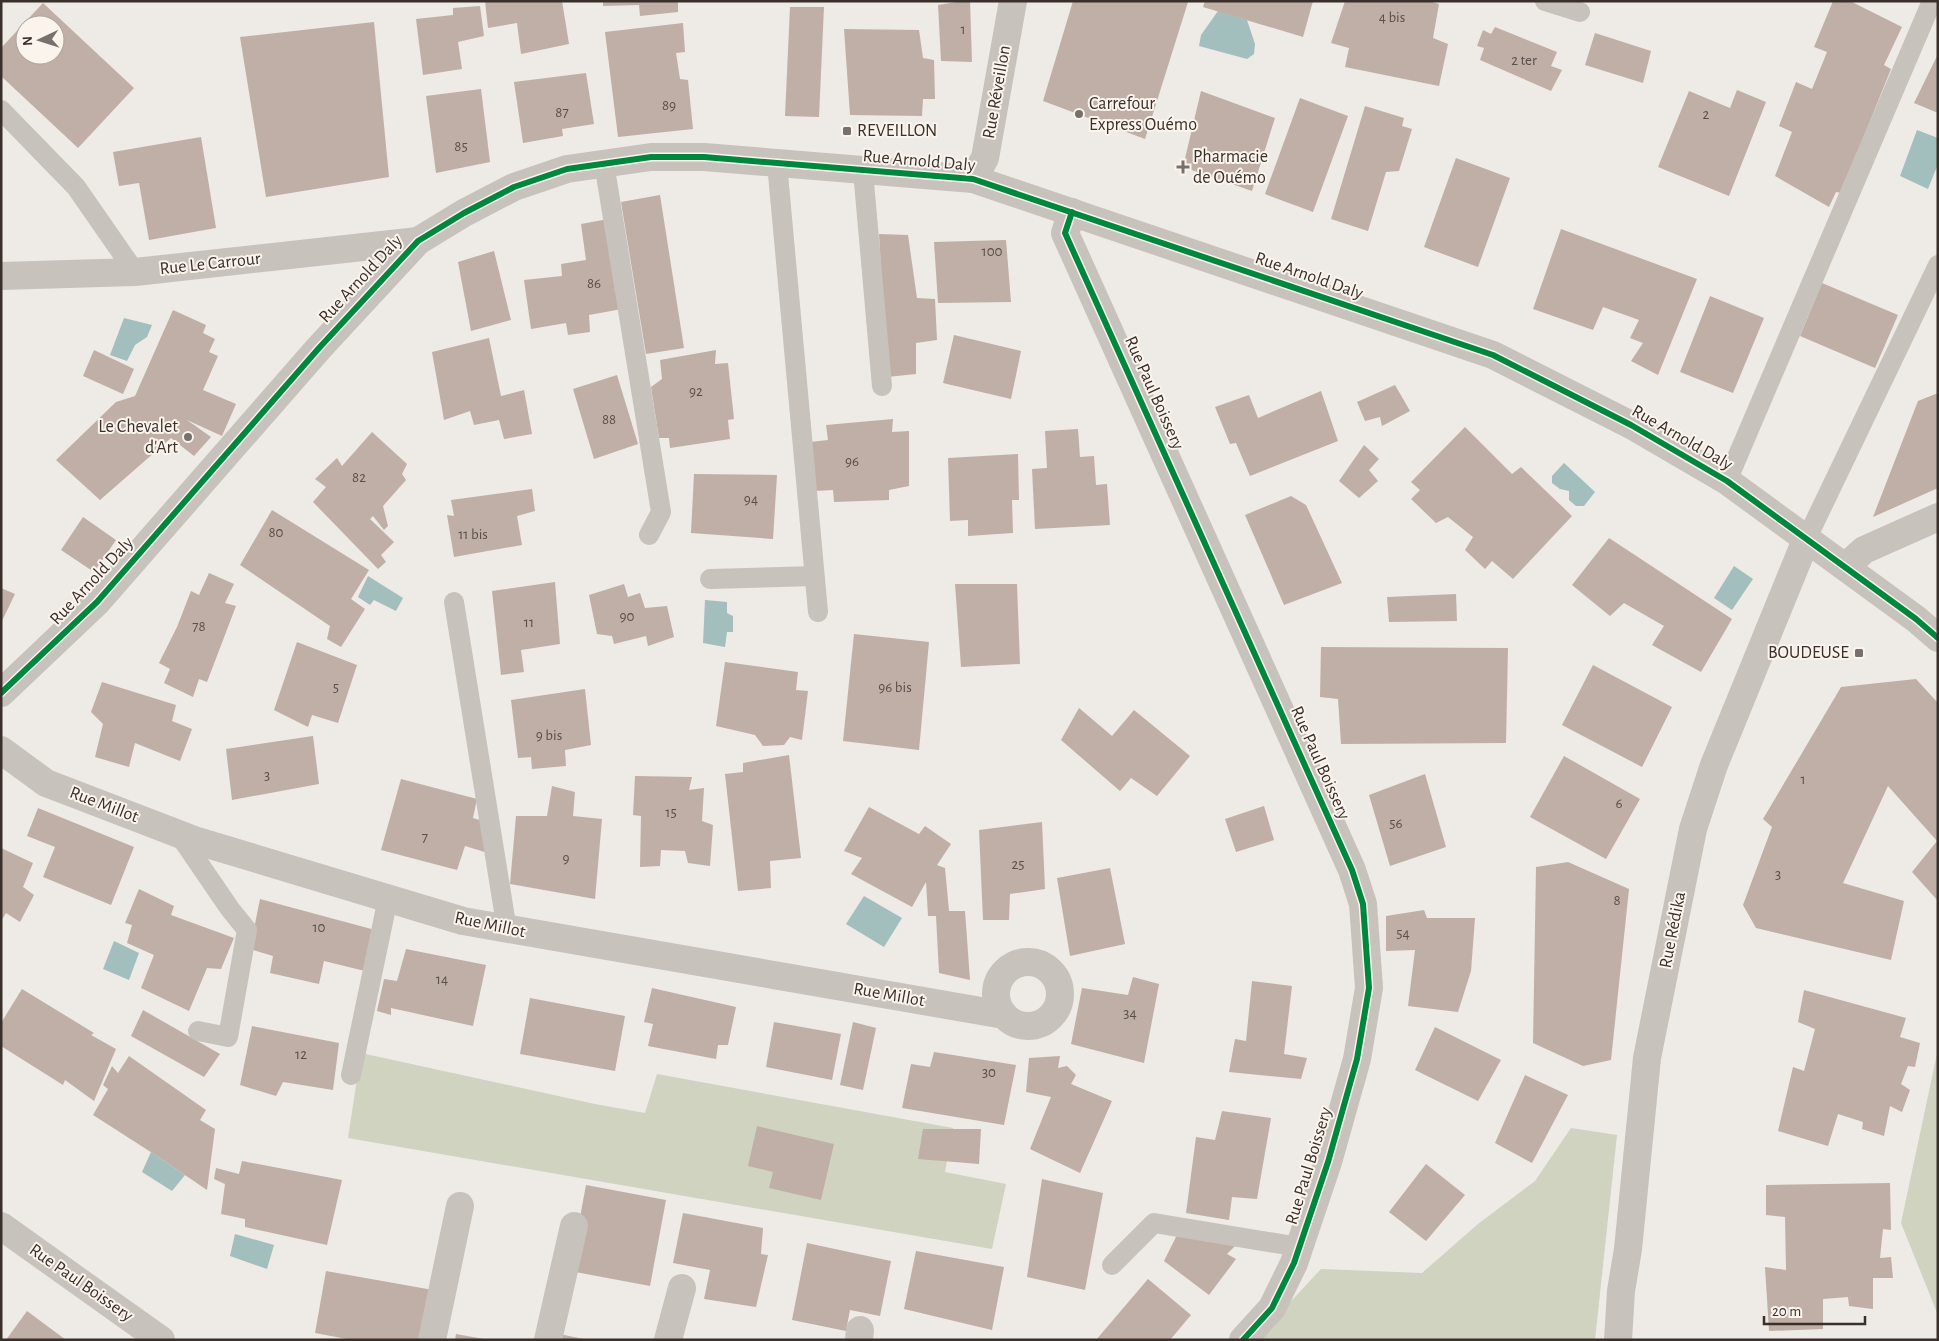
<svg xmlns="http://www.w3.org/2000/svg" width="1939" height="1341" viewBox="0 0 1939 1341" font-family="'Alegreya Sans',sans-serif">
<rect width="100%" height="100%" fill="#eeeae5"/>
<!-- green -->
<g fill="#cfd3c0">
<path d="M1938,1049V1315L1901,1223Z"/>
<path d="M361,1053L595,1104L645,1113L657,1074L953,1128L945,1172L1006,1184L992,1249L348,1138Z"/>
<path d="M1571,1128L1617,1135L1595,1340H1255L1321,1269L1422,1273L1478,1224L1535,1181Z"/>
</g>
<!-- water -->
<g fill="#a2bfbe">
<path d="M1218,11L1247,20L1255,44L1254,54L1247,59L1199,46L1201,35Z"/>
<path d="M1917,130L1938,138V164L1928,189L1900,176Z"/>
<path d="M124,318L152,325L147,337L135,345L127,361L110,355Z"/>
<path d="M1564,463L1595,492L1584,506H1576L1569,500V491L1560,489L1552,483V476Z"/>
<path d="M1734,566L1753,579L1732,610L1714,598Z"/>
<path d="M368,576L403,598L396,611L374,600L370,605L358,597Z"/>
<path d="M705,600L727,602V613L733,616V632H727L725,647L703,643Z"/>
<path d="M864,896L902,918L884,947L846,924Z"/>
<path d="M114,941L139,953L129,980L103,969Z"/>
<path d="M151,1152L185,1175L172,1191L142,1172Z"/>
<path d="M235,1234L274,1245L267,1269L230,1256Z"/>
</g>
<!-- building -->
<g fill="#c0afa7" fill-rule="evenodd">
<path d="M485,1H562L569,44L521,54L517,23L488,28Z"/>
<path d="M603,1H678V12L640,16L639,5L603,6Z"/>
<path d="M963,1H970L972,62L941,61L938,5Z"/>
<path d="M1073,1L1188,2L1145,139L1043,101Z"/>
<path d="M1205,1H1313L1303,37L1203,7Z"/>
<path d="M1345,1H1429L1439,4L1433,38L1448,44L1439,86L1345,67L1349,48L1331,43Z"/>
<path d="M1833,1H1850L1902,27L1884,65L1891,69L1841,193L1836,192L1829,207L1775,176L1792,132L1779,126L1796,82L1812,89L1827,52L1814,47Z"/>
<path d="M43,3L134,88L78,148L1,76V48ZM25,25H55V55H25Z"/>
<path d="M480,6L484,36L458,42L462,69L423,75L416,19L453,15V8Z"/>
<path d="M790,7H824L819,117L785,116Z"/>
<path d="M374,22L389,177L266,197L240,37Z"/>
<path d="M683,23L685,52L676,53L680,79L688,80L693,129L618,137L605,32Z"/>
<path d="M1495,27L1557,52L1551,66L1562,70L1551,91L1480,60L1484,48L1477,46L1483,30L1491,34Z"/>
<path d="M844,29L919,30L923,58L934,60L935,99H923L922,116L850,115Z"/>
<path d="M1595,33L1651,51L1643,83L1585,65Z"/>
<path d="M1938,54V113L1914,103Z"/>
<path d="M586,73L594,124L562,129L563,136L523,143L514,82Z"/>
<path d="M481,89L490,162L436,173L426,96Z"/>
<path d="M1737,90L1766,102L1729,196L1658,167L1689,91L1730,108Z"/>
<path d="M1201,91L1275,118L1252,191L1183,167Z"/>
<path d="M1300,98L1348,116L1313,212L1265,194Z"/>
<path d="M1365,106L1404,118L1402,126L1412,129L1399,171L1386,172L1368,231L1331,219Z"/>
<path d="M201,137L216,228L149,240L139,183L119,186L113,152Z"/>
<path d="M1456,158L1510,178L1478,267L1424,247Z"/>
<path d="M660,195L684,348L646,354L621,202Z"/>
<path d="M608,219L622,309L589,315L590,332L568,335L566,323L531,329L524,280L562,276L561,264L586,260L581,224Z"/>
<path d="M1561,229L1697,279L1658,375L1631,361L1643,343L1630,338L1639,320L1603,307L1593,330L1533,309Z"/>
<path d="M879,234L908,235L917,298L935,299L937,340L916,343V374L887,377Z"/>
<path d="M1006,240L1011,302L938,303L934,242Z"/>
<path d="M494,251L511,320L471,331L458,262Z"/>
<path d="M1822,283L1898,315L1875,368L1800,336Z"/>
<path d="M1710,296L1764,318L1733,393L1680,372Z"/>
<path d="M173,310L206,325L203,333L215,339L209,352L218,356L203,390L236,404L222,436L187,420L211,437L194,456L171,438L100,500L56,460L116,402L135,396Z"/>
<path d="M954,335L1021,351L1011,399L943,383Z"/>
<path d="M489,338L501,396L524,390L532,434L504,439L499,420L474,425L470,411L444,420L432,352Z"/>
<path d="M94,350L134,369L123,394L83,376Z"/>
<path d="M716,350L715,364L728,363L734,419L728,420L730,439L670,448L669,438H659L651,387L662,379L660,360Z"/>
<path d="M617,375L638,444L594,459L573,389Z"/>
<path d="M1395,385L1410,411L1382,426L1380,417L1365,421L1357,402Z"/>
<path d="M1321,391L1338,441L1250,476L1236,443L1230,444L1215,407L1249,395L1258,418Z"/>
<path d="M1938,393V488L1873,517L1918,401Z"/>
<path d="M893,419L892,432L909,431V486L889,490V500L834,502L833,490L814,491L810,442L828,440L826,425Z"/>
<path d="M1465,427L1512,474L1521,467L1572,516L1513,579L1492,561L1485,569L1465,550L1473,537L1448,517L1436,523L1411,499L1420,490L1411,482Z"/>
<path d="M1078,429L1080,457L1094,456L1096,485L1107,484L1110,525L1035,529L1032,469L1047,468L1045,431Z"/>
<path d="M372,432L407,464L402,474L406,480L383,506L388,526L384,530L373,516L370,519L394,542L381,555L386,562L378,569L313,502L326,487L315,479L337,458L342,466Z"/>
<path d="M1364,445L1379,459L1369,470L1378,481L1359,498L1339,481Z"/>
<path d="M1018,454L1019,500H1012L1013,533L968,536V520L950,521L948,458Z"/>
<path d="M694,474L777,475L773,539L691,533Z"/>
<path d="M532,489L535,511L517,516L522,545L454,557L447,515L454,516L451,500Z"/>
<path d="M1291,496L1306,505L1342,583L1284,605L1245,515Z"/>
<path d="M272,510L369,570L351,599L365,609L341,647L327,639L330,626L240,565Z"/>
<path d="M83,517L116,540L94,572L61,550Z"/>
<path d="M1609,538L1732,619L1701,672L1652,645L1664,626L1624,603L1610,616L1572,585Z"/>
<path d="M209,573L234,584L225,603L236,606L207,682L199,679L193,697L164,683L170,669L159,663L177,627L191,591L199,595Z"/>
<path d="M555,582L560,644L521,650L524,672L501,675L492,591Z"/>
<path d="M624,584L628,597L640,593L645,608L667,606L674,637L648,646L646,636L614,644L612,636L597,634L589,595Z"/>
<path d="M955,584H1017L1020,664L961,667Z"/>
<path d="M1,588L15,594L1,623Z"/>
<path d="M1456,594L1457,621L1389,622L1387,597Z"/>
<path d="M854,634L929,642L919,750L843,741Z"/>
<path d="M297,642L357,665L338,723L312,715L308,727L274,710Z"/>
<path d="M1321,647L1508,648L1506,743L1341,744L1338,699L1320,697Z"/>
<path d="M725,662L798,672L796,690L808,691L802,740L790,737L784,745L763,746L755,735L716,726Z"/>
<path d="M1593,665L1672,707L1642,767L1562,725Z"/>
<path d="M1916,679L1938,703V901L1912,872L1937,841L1888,786L1843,883L1904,901L1891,960L1756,928L1743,905L1772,827L1763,819L1841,687Z"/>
<path d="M102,682L176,705L172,721L192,729L180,761L135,743L129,767L95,757L103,724L91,712Z"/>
<path d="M585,689L591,745L565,750L566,766L532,769L531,757L518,758L511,700Z"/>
<path d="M1079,708L1112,736L1134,710L1190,756L1157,796L1131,778L1120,791L1061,740Z"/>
<path d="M313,736L319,784L232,800L226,749Z"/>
<path d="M789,755L801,858L770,861L771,888L738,891L725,774L743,772V763Z"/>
<path d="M1564,756L1640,799L1606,859L1530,817Z"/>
<path d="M1425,774L1446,847L1390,866L1369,795Z"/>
<path d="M635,776L692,777L689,790L704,788L702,821L713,825L710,866L688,863L685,851L661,850L660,866L640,867L641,816L633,815Z"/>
<path d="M401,779L477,799L473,818L483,821L488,853L465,846L457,870L381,850Z"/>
<path d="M552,786L575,792L573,816L602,819L595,899L510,884L516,816H547Z"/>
<path d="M1264,806L1274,840L1236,852L1225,819Z"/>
<path d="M869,807L919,834L925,826L951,844L937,865L945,868L949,911H965L970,980L939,973L936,916H928L926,882L912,907L851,874L862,858L844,851Z"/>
<path d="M38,808L134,847L111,905L43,877L55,847L27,836Z"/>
<path d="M1042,822L1045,889L1010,894L1009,920H983L979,830Z"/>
<path d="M1,848L33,863L23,887L34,895L20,922L6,913L1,921Z"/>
<path d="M1568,862L1629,889L1611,1060L1583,1066L1533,1043L1536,867Z"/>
<path d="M1110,868L1125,944L1070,956L1057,878Z"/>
<path d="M139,889L174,906L171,915L234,938L221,969L207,968L189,1011L141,988L154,955L127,943L132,925L125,923Z"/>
<path d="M260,899L375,930L369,972L324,961L319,984L270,973L273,956L250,949Z"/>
<path d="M1424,910L1427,918H1475L1471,971L1458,1012L1408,1006L1415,950L1386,951V916Z"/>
<path d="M406,949L486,965L473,1026L391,1008V1015L377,1011L384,979L397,981Z"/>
<path d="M1133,977L1159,984L1144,1063L1071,1044L1082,988L1128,995Z"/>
<path d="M1252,981L1292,986L1284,1054L1307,1058L1301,1079L1229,1072L1235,1039L1246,1041Z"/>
<path d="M652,988L736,1007L728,1045H718L716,1059L648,1046L653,1024L644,1022Z"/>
<path d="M22,989L94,1033L91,1035L116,1049L94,1101L65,1080L63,1085L1,1046V1023Z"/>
<path d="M1804,990L1906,1018L1900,1037L1920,1043L1915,1067L1908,1066L1901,1084L1910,1090L1902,1112L1890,1106L1884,1136L1862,1129L1863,1122L1838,1114L1828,1146L1778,1131L1793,1067L1804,1071L1815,1029L1798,1022Z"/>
<path d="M530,998L625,1016L615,1071L520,1054Z"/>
<path d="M143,1010L220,1054L204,1077L131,1036Z"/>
<path d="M774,1022L841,1034L832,1080L766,1067Z"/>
<path d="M853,1022L876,1028L863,1090L840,1085Z"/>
<path d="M252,1026L339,1043L333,1090L283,1082L276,1096L240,1085Z"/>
<path d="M1435,1027L1501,1060L1478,1101L1415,1070Z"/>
<path d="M934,1052L1016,1065L1004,1125L902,1108L911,1064L930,1067Z"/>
<path d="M129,1056L206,1110L200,1120L215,1129L207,1190L157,1156L93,1115L108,1089L103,1085L112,1066L118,1073Z"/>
<path d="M1060,1056L1058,1068L1067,1066L1076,1075L1071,1084L1112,1101L1080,1173L1030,1149L1051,1097L1026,1092L1029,1058Z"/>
<path d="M1525,1075L1568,1095L1532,1163L1495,1143Z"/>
<path d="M1222,1111L1271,1118L1257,1199L1232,1197L1229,1220L1186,1213L1196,1137L1215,1140Z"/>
<path d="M757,1126L834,1144L821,1200L769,1188L773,1172L748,1166Z"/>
<path d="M923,1129H981L979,1164L918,1159Z"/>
<path d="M242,1161L342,1180L327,1245L245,1227V1219L221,1214L225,1184L214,1179L216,1168L239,1174Z"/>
<path d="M1426,1164L1465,1195L1426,1241L1389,1212Z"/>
<path d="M1042,1179L1103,1193L1085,1290L1027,1277Z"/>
<path d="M1890,1183L1891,1230L1883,1229L1880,1258L1891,1257L1893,1278H1873V1309L1849,1306L1848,1297L1823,1299V1329L1769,1331L1765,1267L1786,1270L1785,1217L1766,1215V1185Z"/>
<path d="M586,1185L666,1200L650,1286L570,1271Z"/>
<path d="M683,1213L763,1228L761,1254L768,1255L756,1307L704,1299L710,1270L673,1263Z"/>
<path d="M1178,1233L1235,1246L1227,1254L1236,1259L1209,1295L1164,1261Z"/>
<path d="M807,1243L891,1261L880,1316L850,1310L846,1331L792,1320Z"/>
<path d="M916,1251L1004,1267L992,1330L904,1309Z"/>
<path d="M326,1271L433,1290L424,1340H352L315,1333Z"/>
<path d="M1148,1279L1191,1315L1170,1340H1096Z"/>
<path d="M27,1311L66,1340H6Z"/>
<path d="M456,1334L484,1339L483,1340H455Z"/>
<path d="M559,1334L584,1339V1340H558Z"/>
</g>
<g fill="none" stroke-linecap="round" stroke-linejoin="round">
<!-- service -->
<g stroke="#c8c2bd" stroke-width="20">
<path d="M1545,1L1580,12"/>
<path d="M1,110L76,187L135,272"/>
<path d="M604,163L661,512L649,535"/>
<path d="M777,163L818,612"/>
<path d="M863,171L882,386"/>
<path d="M1727,481L1932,1"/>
<path d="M1806,540L1938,265"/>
<path d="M710,579L814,576"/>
<path d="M454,602L507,930"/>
<path d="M178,833L230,909L247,930L228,1037L198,1031"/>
<path d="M351,1075L388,898"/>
<path d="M1112,1265L1154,1223L1299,1247"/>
</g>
<!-- minor -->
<g stroke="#c8c2bd" stroke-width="28">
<path d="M973,179L985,158L1013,1"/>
<path d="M1072,212L1065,233L1352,870L1363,904L1369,988L1357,1059L1328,1162L1294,1263L1272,1308L1243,1340"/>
<path d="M1,276L135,272L418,241"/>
<path d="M1845,567L1864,550L1938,517"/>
<path d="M1,750L46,783L197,841L463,921L1004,1015"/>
<circle cx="1028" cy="994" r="32"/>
<path d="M1,1226L161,1340"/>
<path d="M432,1340L460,1206"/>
<path d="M548,1340L574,1226"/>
<path d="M668,1340L682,1288"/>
<path d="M859,1340L860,1330"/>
<path d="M1618,1340L1621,1291L1628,1249L1647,1058L1693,829L1714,765L1806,540"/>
</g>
<!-- tertiary -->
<path stroke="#c8c2bd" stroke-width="28" d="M1,693L97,602L319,348L418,241L464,213L514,187L567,169L651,157H704L973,179L1493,355L1631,425L1727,481L1916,619L1938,638"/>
<defs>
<g id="cycleway">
<path d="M1072,212L1065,233L1352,870L1363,904L1369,988L1357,1059L1328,1162L1294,1263L1272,1308L1243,1340"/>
<path d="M1,693L97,602L319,348L418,241L464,213L514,187L567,169L651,157H704L973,179L1493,355L1631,425L1727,481L1916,619L1938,638"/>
</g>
</defs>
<!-- cycleway casing -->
<use href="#cycleway" stroke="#faf4ed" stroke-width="9"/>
<!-- cycleway -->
<use href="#cycleway" stroke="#00873e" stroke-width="6"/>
</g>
<!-- markers -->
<g fill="#78706c" stroke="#faf4ed" stroke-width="2">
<circle cx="1079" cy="114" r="5"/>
<rect x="842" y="126" width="10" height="10" rx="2.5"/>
<path d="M1180.5 159.5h5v5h5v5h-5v5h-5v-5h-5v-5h5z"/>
<circle cx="188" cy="437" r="5"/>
<rect x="1854" y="648" width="10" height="10" rx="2.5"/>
</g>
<g text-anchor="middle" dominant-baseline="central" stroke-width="4" stroke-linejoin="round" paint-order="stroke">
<!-- number labels -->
<g font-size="15" fill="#5b4f4a">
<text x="1392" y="17">4 bis</text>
<text x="963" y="29">1</text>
<text x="1524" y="60">2 ter</text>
<text x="669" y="105">89</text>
<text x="562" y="112">87</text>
<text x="1706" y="114">2</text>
<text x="461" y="146">85</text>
<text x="992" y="251">100</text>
<text x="594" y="283">86</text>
<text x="696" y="391">92</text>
<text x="609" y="419">88</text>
<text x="852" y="461">96</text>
<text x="359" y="477">82</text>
<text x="751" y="499">94</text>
<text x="276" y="532">80</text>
<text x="473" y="534">11 bis</text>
<text x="627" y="616">90</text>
<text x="529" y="622">11</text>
<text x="199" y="626">78</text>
<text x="336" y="687">5</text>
<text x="895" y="687">96 bis</text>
<text x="549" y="735">9 bis</text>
<text x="267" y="775">3</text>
<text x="1803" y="779">1</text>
<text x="1619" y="803">6</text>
<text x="671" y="812">15</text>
<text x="1396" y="823">56</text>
<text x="425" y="837">7</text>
<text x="566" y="858">9</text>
<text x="1018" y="864">25</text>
<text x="1778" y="874">3</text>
<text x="1617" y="900">8</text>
<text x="319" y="927">10</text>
<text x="1403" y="933">54</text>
<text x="442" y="979">14</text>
<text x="1130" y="1013">34</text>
<text x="301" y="1054">12</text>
<text x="989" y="1072">30</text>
</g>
<!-- street labels -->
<g font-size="18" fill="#392f2b" stroke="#faf4ed">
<text transform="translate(997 92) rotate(-80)">Rue Réveillon</text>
<text transform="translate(919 161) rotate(5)">Rue Arnold Daly</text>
<text transform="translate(210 264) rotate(-6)">Rue Le Carrour</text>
<text transform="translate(1309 276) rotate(19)">Rue Arnold Daly</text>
<text transform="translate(361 279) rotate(-47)">Rue Arnold Daly</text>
<text transform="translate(1154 393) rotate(66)">Rue Paul Boissery</text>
<text transform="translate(1682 438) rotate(30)">Rue Arnold Daly</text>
<text transform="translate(92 581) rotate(-47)">Rue Arnold Daly</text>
<text transform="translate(1320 763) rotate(66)">Rue Paul Boissery</text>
<text transform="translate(104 805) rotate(21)">Rue Millot</text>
<text transform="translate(490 925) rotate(12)">Rue Millot</text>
<text transform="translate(1673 930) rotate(-79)">Rue Rédika</text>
<text transform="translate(889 995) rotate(10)">Rue Millot</text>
<text transform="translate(1309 1166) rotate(-73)">Rue Paul Boissery</text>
<text transform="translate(81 1283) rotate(35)">Rue Paul Boissery</text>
</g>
<!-- poi labels -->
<g font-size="18" fill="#392f2b" stroke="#faf4ed" text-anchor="start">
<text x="1089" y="104">Carrefour<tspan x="1089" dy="21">Express Ouémo</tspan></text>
<text x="857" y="131">REVEILLON</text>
<text x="1193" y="157">Pharmacie<tspan x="1193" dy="21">de Ouémo</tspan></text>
<text x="178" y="427" text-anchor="end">Le Chevalet<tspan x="178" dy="21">d'Art</tspan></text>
<text x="1849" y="653" text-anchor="end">BOUDEUSE</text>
</g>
</g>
<!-- border -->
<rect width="1939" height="1341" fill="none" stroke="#392f2b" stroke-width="5"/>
<!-- north arrow -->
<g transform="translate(40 40) rotate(266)"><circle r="24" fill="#faf4ed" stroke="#ada59f"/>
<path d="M0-4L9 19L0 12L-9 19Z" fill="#78706c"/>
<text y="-8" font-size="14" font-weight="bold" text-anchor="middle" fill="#392f2b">N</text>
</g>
<!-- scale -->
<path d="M1764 1316v8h101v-8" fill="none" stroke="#392f2b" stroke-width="2.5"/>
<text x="1772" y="1316" font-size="15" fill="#392f2b" stroke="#faf4ed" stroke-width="4" paint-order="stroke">20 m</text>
</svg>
